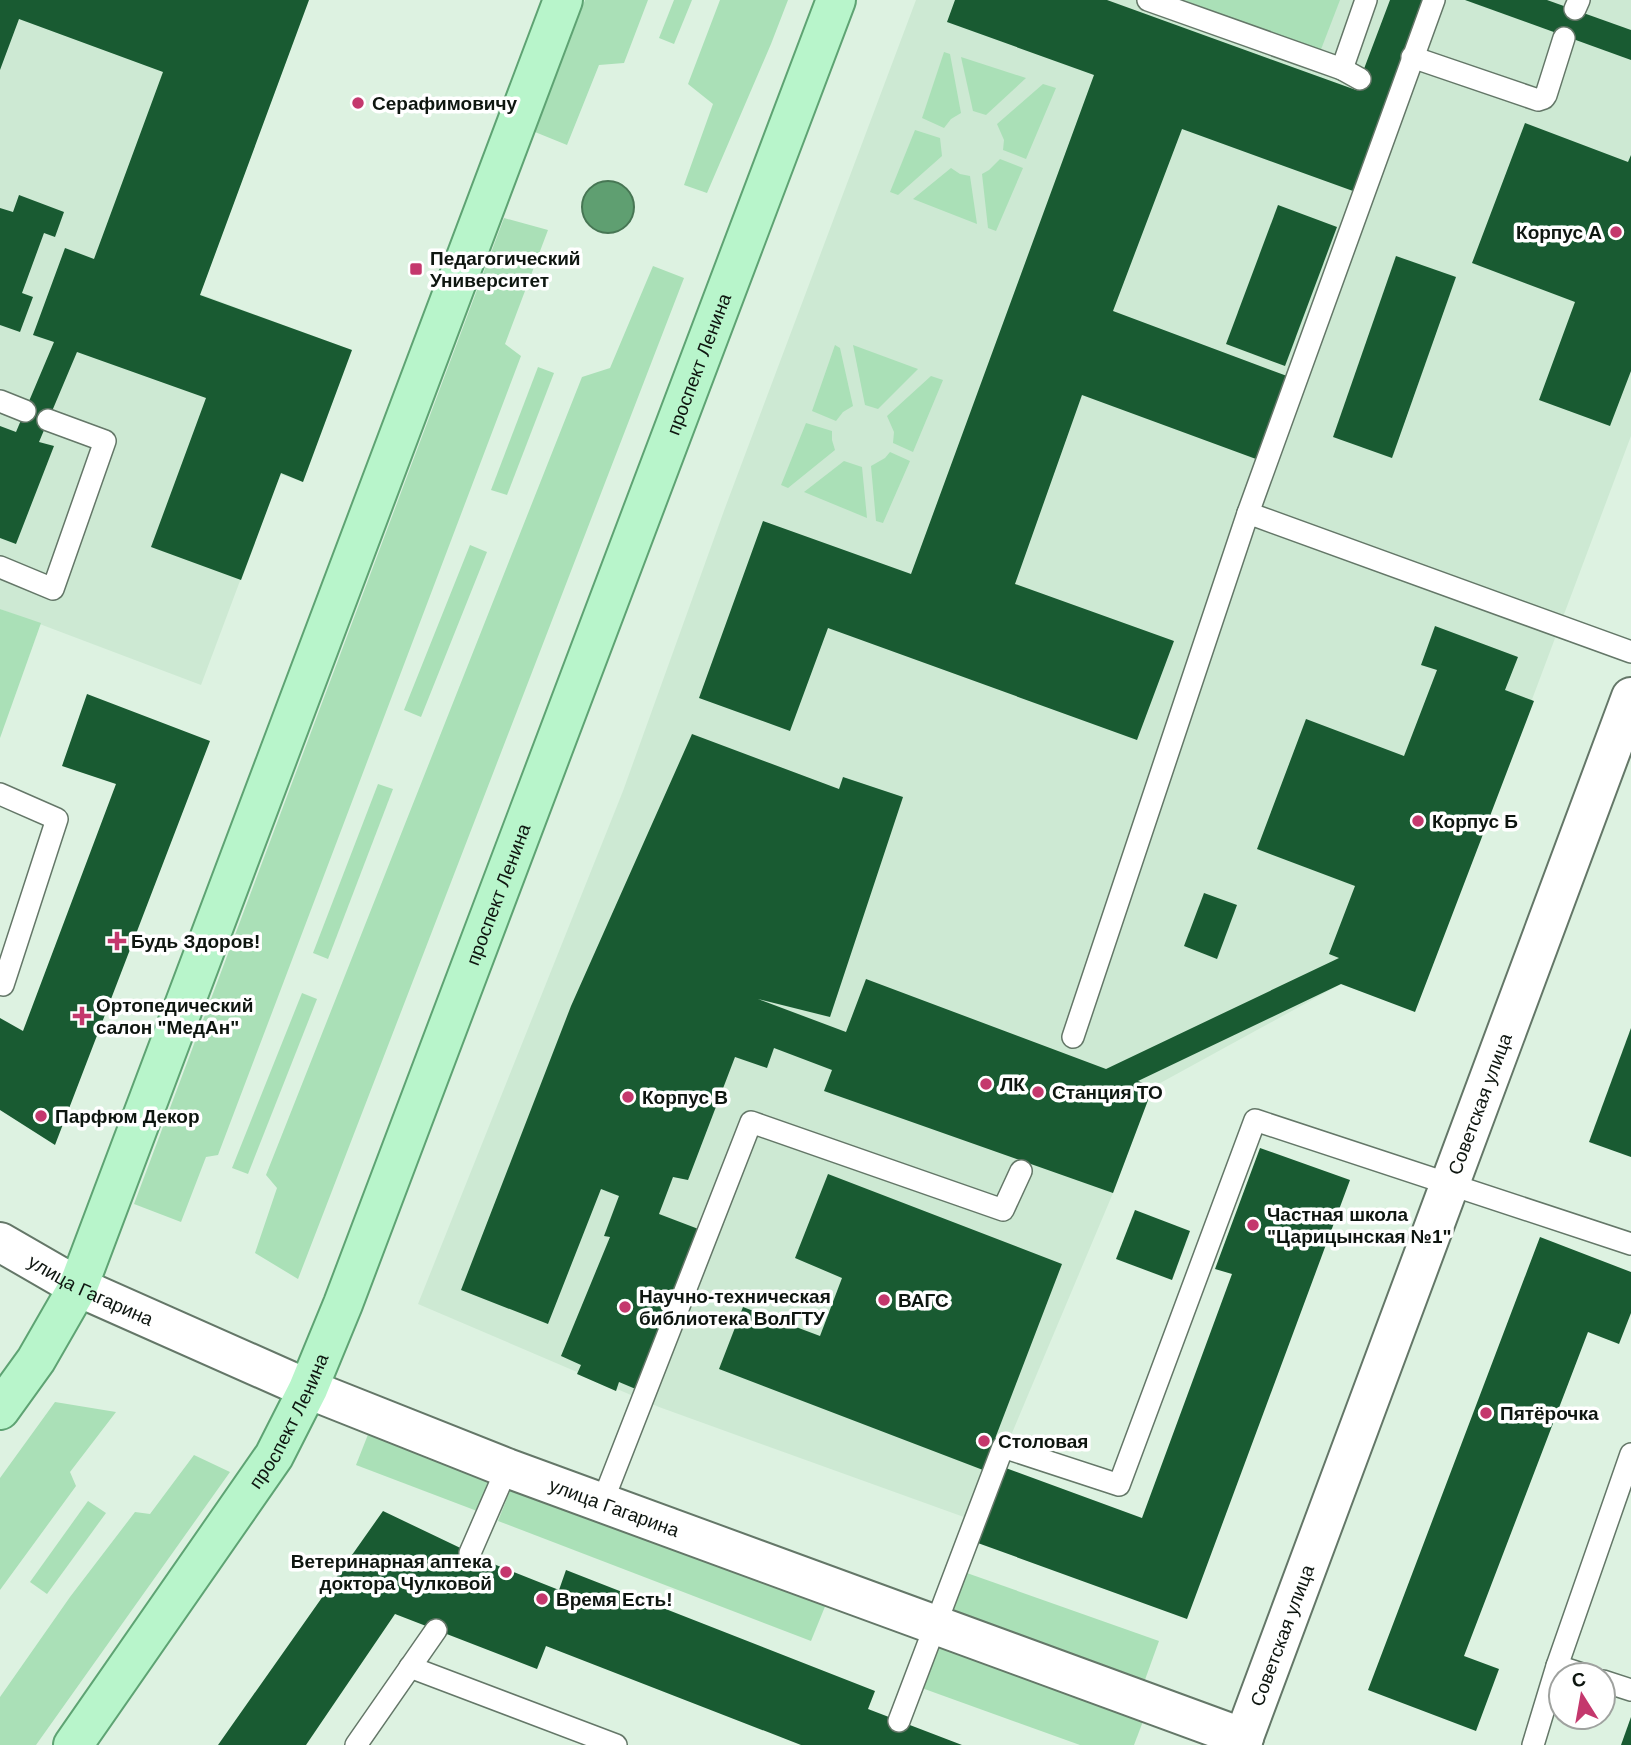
<svg xmlns="http://www.w3.org/2000/svg" width="1631" height="1745" viewBox="0 0 1631 1745" font-family="Helvetica,sans-serif">
<rect width="100%" height="100%" fill="#ddf2e1"/>
<!-- built -->
<g fill="#cde9d3">
<path d="M0,0H309L200,294L352,350L303,482L280,474L201,685L0,609Z"/>
<path d="M916,0H1631V436L1415,1011L1341,984L1153,1087L1113,1193L975,1521L659,1407L617,1389L616,1391L577,1372L418,1304L623,791L725,508Z"/>
</g>
<!-- green -->
<g fill="#aae0b7">
<path d="M585,0H648L624,63L599,65L567,145L535,132Z"/>
<path d="M674,0H692L674,44L659,38Z"/>
<path d="M720,0H788L771,44L707,193L684,185L713,104L688,84Z"/>
<path d="M1184,0H1340L1320,52Z"/>
<path d="M944,52L950,54L961,113L951,119L944,128L922,118Z"/>
<path d="M961,57L1026,78L986,115L973,111Z"/>
<path d="M1043,84L1056,88L1026,159L1003,150L1004,140L997,124Z"/>
<path d="M915,130L940,138L942,156L898,195L890,192Z"/>
<path d="M1000,159L1023,168L996,231L988,228L982,174L989,170Z"/>
<path d="M951,168L960,174L970,176L977,224L913,199Z"/>
<path d="M504,218L548,230L505,344L521,356L218,1155L206,1157L181,1222L134,1204Z"/>
<path d="M653,266L684,278L298,1279L255,1253L277,1188L266,1175L582,377L610,368Z"/>
<path d="M835,345L840,348L853,406L843,412L836,421L812,411Z"/>
<path d="M853,345L918,369L878,409L865,405Z"/>
<path d="M538,367L554,373L507,495L491,490Z"/>
<path d="M931,376L943,380L913,452L893,443L894,432L887,416Z"/>
<path d="M806,423L832,431V440L835,450L788,488L781,485Z"/>
<path d="M890,452L910,461L883,523L876,521L871,466L885,458Z"/>
<path d="M844,461L862,467L867,518L804,492Z"/>
<path d="M470,545L487,552L421,717L404,710Z"/>
<path d="M0,609L41,623L0,738Z"/>
<path d="M378,784L393,789L328,959L313,953Z"/>
<path d="M302,993L317,999L248,1174L232,1168Z"/>
<path d="M55,1402L116,1412L70,1472L76,1486L0,1590V1478Z"/>
<path d="M369,1432L490,1478L477,1511L356,1465Z"/>
<path d="M194,1455L230,1472L36,1745H0V1697L70,1597L135,1512L150,1514Z"/>
<path d="M513,1483L826,1604L811,1641L498,1521Z"/>
<path d="M88,1501L106,1513L47,1594L30,1582Z"/>
<path d="M964,1572L1159,1641L1142,1688L947,1618Z"/>
<path d="M936,1639L1145,1716L1134,1745H1080L919,1687Z"/>
</g>
<!-- water -->
<circle fill="#5f9f71" stroke="#477654" stroke-width="2" cx="608" cy="207" r="26"/>
<!-- building -->
<g fill="#195b32">
<path d="M0,0H309L200,295L352,350L303,482L281,473L241,580L151,547L206,398L77,352L39,442L54,446L16,544L0,538V426L16,432L54,342L33,335L65,248L94,259L163,72L19,19L0,70Z"/>
<path d="M955,0H1107L1356,90L1390,0H1422L1353,191L1182,129L1113,311L1287,376L1256,459L1082,395L1015,584L1174,641L1137,740L828,628L790,731L699,698L763,521L911,574L1094,75L947,22Z"/>
<path d="M1465,0H1547L1631,30V60Z"/>
<path d="M1525,123L1628,162L1631,155V371L1610,426L1539,400L1575,302L1472,263Z"/>
<path d="M19,195L64,212L55,237L44,233L22,293L33,297L20,332L0,325V208L13,212Z"/>
<path d="M1278,205L1337,227L1285,366L1226,344Z"/>
<path d="M1396,256L1456,277L1392,458L1333,437Z"/>
<path d="M1435,626L1518,657L1505,690L1534,701L1415,1012L1341,984L1138,1081L1153,1087L1113,1193L824,1091L832,1070L774,1048L767,1068L735,1057L688,1180L673,1177L659,1214L701,1230L638,1390L619,1382L616,1391L577,1374L581,1365L561,1356L610,1237L604,1236L619,1196L601,1189L548,1324L461,1290L571,1006L692,734L839,789L843,777L903,797L830,1017L758,999L846,1032L866,979L1106,1069L1339,958L1329,954L1355,886L1257,849L1306,719L1404,756L1437,670L1421,665Z"/>
<path d="M87,694L210,741L55,1145L0,1110V1018L23,1031L116,784L62,766Z"/>
<path d="M1204,893L1237,905L1217,959L1184,946Z"/>
<path d="M1631,1028V1157L1589,1142Z"/>
<path d="M1260,1148L1350,1180L1187,1619L975,1542L1003,1467L1142,1518L1232,1274L1215,1269Z"/>
<path d="M828,1174L1062,1264L983,1470L719,1369L743,1307L820,1336L842,1278L795,1258Z"/>
<path d="M1135,1210L1190,1231L1172,1280L1116,1259Z"/>
<path d="M1540,1237L1631,1272V1313L1619,1344L1588,1332L1464,1656L1499,1669L1476,1731L1368,1690Z"/>
<path d="M383,1511L496,1565L559,1590L566,1570L875,1691L868,1709L962,1745H801L546,1646L537,1669L395,1614L306,1745H218Z"/>
<path d="M1631,1717V1745H1621Z"/>
</g>
<g fill="none" stroke-linecap="round" stroke-linejoin="round">
<defs>
<g id="lane">
<path d="M1148,0L1342,69L1360,79"/>
<path d="M1575,9L1579,0"/>
<path d="M1412,57L1538,100L1544,98L1546,95L1564,38"/>
<path d="M1342,69L1366,0"/>
<path d="M0,401L25,411"/>
<path d="M1248,513L1434,0"/>
<path d="M0,567L53,589L105,441L48,420"/>
<path d="M0,794L57,819L3,985L0,983"/>
<path d="M1073,1037L1248,513L1631,652"/>
<path d="M602,1503L751,1122L1003,1210L1021,1171"/>
<path d="M470,1553L507,1468"/>
<path d="M1557,1666L1585,1675"/>
<path d="M410,1667L616,1745"/>
<path d="M1603,1681L1631,1690"/>
<path d="M899,1721L1003,1447L1119,1485L1255,1120L1631,1244"/>
<path d="M356,1745L436,1630"/>
<path d="M1533,1745L1557,1666L1631,1454"/>
</g>
<g id="secondary">
<path id="s1" d="M0,1242L78,1287L308,1389L507,1468L1244,1738"/>
<path id="s2" d="M1241,1745L1631,697"/>
</g>
<g id="primary">
<path d="M0,1410L36,1360L78,1287L563,0"/>
<path id="s3" d="M73,1745L274,1456L308,1389L343,1304L836,0"/>
</g>
</defs>
<!-- lane casing -->
<use href="#lane" stroke="#647768" stroke-width="24"/>
<!-- secondary casing -->
<use href="#secondary" stroke="#647768" stroke-width="42"/>
<!-- primary casing -->
<use href="#primary" stroke="#5ea373" stroke-width="42"/>
<!-- lane -->
<use href="#lane" stroke="#fff" stroke-width="21"/>
<!-- secondary -->
<use href="#secondary" stroke="#fff" stroke-width="38"/>
<!-- primary -->
<use href="#primary" stroke="#b8f5cb" stroke-width="38"/>
</g>
<!-- markers -->
<g fill="#c4386d" stroke="#fff" stroke-width="2.5">
<circle cx="358" cy="103" r="7"/>
<circle cx="1616" cy="232" r="7"/>
<rect x="409" y="262" width="14" height="14" rx="3.5"/>
<circle cx="1418" cy="821" r="7"/>
<path d="M113.5 930.5h7v7h7v7h-7v7h-7v-7h-7v-7h7z"/>
<path d="M78.5 1005.5h7v7h7v7h-7v7h-7v-7h-7v-7h7z"/>
<circle cx="986" cy="1084" r="7"/>
<circle cx="1038" cy="1092" r="7"/>
<circle cx="628" cy="1097" r="7"/>
<circle cx="41" cy="1116" r="7"/>
<circle cx="1253" cy="1225" r="7"/>
<circle cx="884" cy="1300" r="7"/>
<circle cx="625" cy="1307" r="7"/>
<circle cx="1486" cy="1413" r="7"/>
<circle cx="984" cy="1441" r="7"/>
<circle cx="506" cy="1572" r="7"/>
<circle cx="542" cy="1599" r="7"/>
</g>
<g text-anchor="middle" dominant-baseline="central" stroke-width="7" stroke-linejoin="round" paint-order="stroke">
<!-- poi labels -->
<g font-size="19" font-weight="bold" fill="#0e1610" stroke="#fff" text-anchor="start">
<text x="372" y="103">Серафимовичу</text>
<text x="1602" y="232" text-anchor="end">Корпус А</text>
<text x="430" y="258">Педагогический<tspan x="430" dy="22">Университет</tspan></text>
<text x="1432" y="821">Корпус Б</text>
<text x="131" y="941">Будь Здоров!</text>
<text x="96" y="1005">Ортопедический<tspan x="96" dy="22">салон "МедАн"</tspan></text>
<text x="1000" y="1084">ЛК</text>
<text x="1052" y="1092">Станция ТО</text>
<text x="642" y="1097">Корпус В</text>
<text x="55" y="1116">Парфюм Декор</text>
<text x="1267" y="1214">Частная школа<tspan x="1267" dy="22">"Царицынская №1"</tspan></text>
<text x="639" y="1296">Научно-техническая<tspan x="639" dy="22">библиотека ВолГТУ</tspan></text>
<text x="898" y="1300">ВАГС</text>
<text x="1500" y="1413">Пятёрочка</text>
<text x="998" y="1441">Столовая</text>
<text x="492" y="1561" text-anchor="end">Ветеринарная аптека<tspan x="492" dy="22">доктора Чулковой</tspan></text>
<text x="556" y="1599">Время Есть!</text>
</g>
<!-- street labels -->
<g font-size="19" fill="#0e1610" stroke="#fff">
<text stroke="none"><textPath href="#s3" startOffset="1524">проспект Ленина</textPath></text>
<text stroke="none"><textPath href="#s3" startOffset="957">проспект Ленина</textPath></text>
<text stroke="none"><textPath href="#s2" startOffset="684">Советская улица</textPath></text>
<text stroke="none"><textPath href="#s1" startOffset="103">улица Гагарина</textPath></text>
<text stroke="none"><textPath href="#s3" startOffset="390">проспект Ленина</textPath></text>
<text stroke="none"><textPath href="#s1" startOffset="670">улица Гагарина</textPath></text>
<text stroke="none"><textPath href="#s2" startOffset="117">Советская улица</textPath></text>
</g>
</g>
<!-- north arrow -->
<g transform="translate(1582 1696) rotate(349)"><circle r="33" fill="#ffffff" stroke="#9fa29f" stroke-width="2"/>
<path d="M0-5L12 26L0 18L-12 26Z" fill="#c4386d"/>
<text y="-10" font-size="19" font-weight="bold" text-anchor="middle" fill="#0e1610">С</text>
</g>
</svg>
